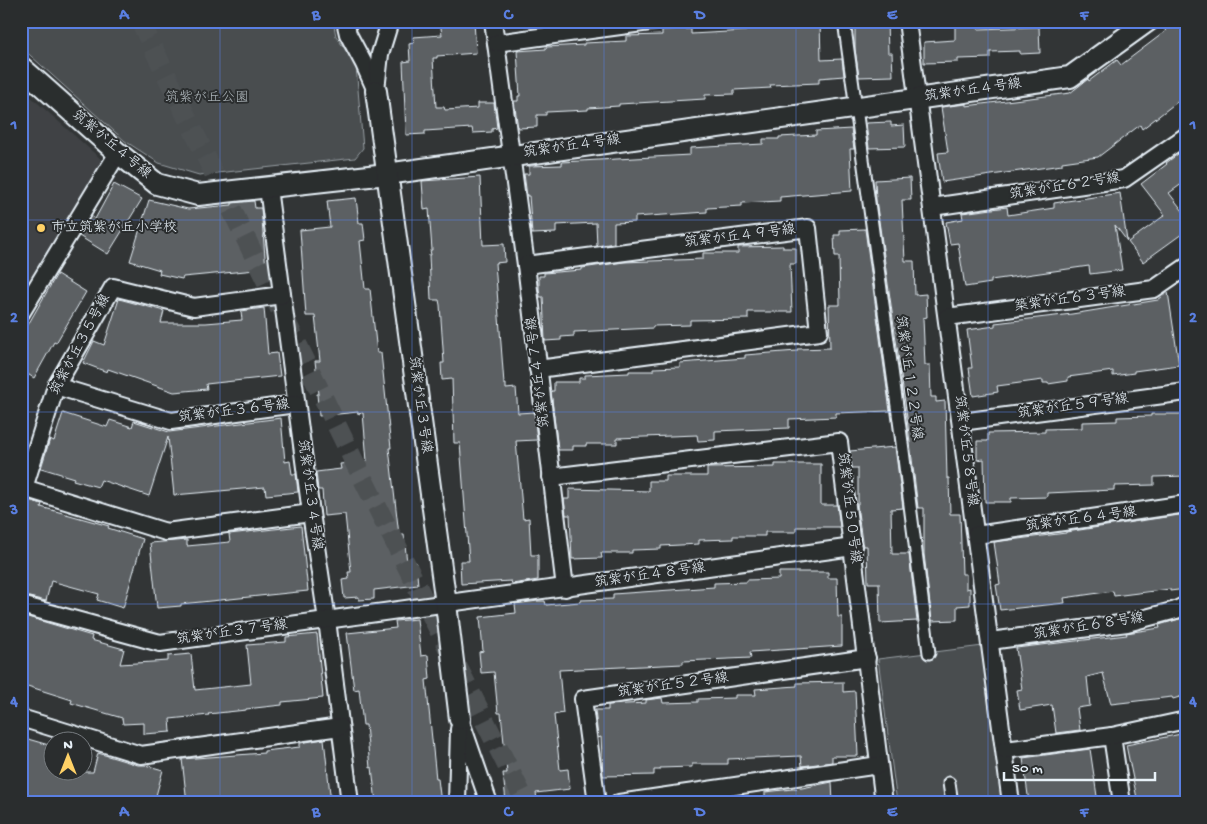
<svg xmlns="http://www.w3.org/2000/svg" width="1207" height="824" viewBox="0 0 1207 824" font-family="'Gochi Hand','Klee One',sans-serif">
<rect width="100%" height="100%" fill="#323536"/>
<filter id="ink" filterUnits="userSpaceOnUse"><feTurbulence type="fractalNoise" baseFrequency=".02" numOctaves="2"/><feDisplacementMap in="SourceGraphic" scale="10" xChannelSelector="R" yChannelSelector="G"/><feConvolveMatrix kernelMatrix="1 2 1 2 8 2 1 2 1" color-interpolation-filters="sRGB"/></filter>
<g filter="url(#ink)">
<!-- built -->
<path fill="#3f4244" d="M21,88L102,160L21,295Z"/>
<!-- park -->
<g fill="#494d4f" stroke="#989fa4">
<path d="M21,21H333L336,36L356,66L363,148L355,158L199,175L159,163L125,141L21,47Z"/>
<path d="M983,646L1003,803H897L878,659Z"/>
</g>
<!-- building -->
<g fill="#5c6063" stroke="#e8f1f8">
<path d="M440,21H474L476,53L437,56V58H433L436,107H444L445,110L478,108V103H494L497,128L492,129V132L473,133L472,128L425,131V134L406,135L403,62L410,61L409,44L414,43L413,37L442,35Z"/>
<path d="M793,21H820L821,60L842,59L844,76L819,78V83L770,85L771,88L734,90V94L705,95V99L619,104V106L588,108V110L546,112V115H537V127L518,128L514,101H518V96H520L517,51L546,49V47L584,45V43L626,41V36L662,35V30L691,29V34L746,31V25L793,23Z"/>
<path d="M855,21H887L888,53H892L893,76L859,77L855,49Z"/>
<path d="M955,21H977L978,29L1039,27L1040,53L1020,54V51L990,52V58L958,59V62L924,63V42L955,40Z"/>
<path d="M1172,21H1186V95L1142,129L1140,125L1098,157L1062,162V165L942,182L938,153L948,152L941,107L966,104V106L1070,93L1088,79L1089,81L1117,60L1121,65L1166,31L1163,28Z"/>
<path d="M891,122V126L904,125L905,147L869,148L866,123Z"/>
<path d="M851,129L854,149H850L852,191L780,197V201L742,203V206L707,208V212L635,217V222L614,223V243L597,246L596,223L556,225V233L532,234L529,196H527L524,174H529V166L562,165V162L690,155V148L763,144V139H779V137L816,135V131Z"/>
<path d="M1186,148V181L1169,193L1186,215V231L1143,262L1128,242L1165,215L1141,184L1167,164L1166,163Z"/>
<path d="M480,177L483,245L504,244L505,262L495,263L504,384H506V389L516,388L518,413L534,412L537,440L516,441L523,519L529,518L531,555H538V580L512,584L511,581L461,584L460,561H469L460,443H454L452,379L442,380L441,363H444L440,305L439,300H431L429,255H431L430,250H432L429,209L424,210L422,181Z"/>
<path d="M910,178L911,200H902L905,261H914L915,295L926,294L927,317L923,318L925,365H930L931,397H936V402L945,401L947,478H949L950,514H960L962,574H966V589L970,588V605L957,606V620L932,621L924,554V508H918L906,410L876,200L875,180Z"/>
<path d="M114,184L142,199L108,254L79,236L91,216L95,219Z"/>
<path d="M1120,193L1127,241L1115,225L1122,270L1090,274L1089,266L991,280V283L965,287L958,243L950,244L946,222L963,219L962,213L1007,207L1008,215L1054,208V203Z"/>
<path d="M356,198L359,223H363L365,240L360,241L365,289H370L377,353H381L391,448H389L399,535H404L407,563L416,562L418,585L374,590V599L359,600V597L344,598L342,580L349,579L348,572H351L345,514L324,516L322,490H318L316,472L341,469L340,464L367,461L363,413L358,414V412L319,416L317,394H319L315,361H320L315,316H306L300,230L330,227L327,201Z"/>
<path d="M149,200L188,209L232,205V203L254,201L255,208H261L266,269L183,277L182,279L159,274L160,270L130,261Z"/>
<path d="M865,229L890,411L836,413V417L789,419V428L715,431V440L698,441L697,435L617,438V444H586V446H573V450H558L551,391H554V382H579V378H585V375L629,373V371H653V368L680,367V363L745,358V355L797,351V349L830,348L829,305H840L839,256H835L834,235H840V230Z"/>
<path d="M783,246V248H796V264H790L792,312H748V319L690,320V325L653,326V328L574,332V336L561,337V340L545,341L543,297H540L539,288V276H544V273L582,270V268L624,262L703,259V253H738V247Z"/>
<path d="M57,274L86,292L56,343L54,342L34,378L21,370V337Z"/>
<path d="M1168,292L1179,365L1134,371V373L1113,376V371L1068,377V381L1048,384V383H1043V380L997,386L998,392L973,396L969,368H972L967,330L995,326V323L1072,314L1158,300Z"/>
<path d="M119,299L164,311L161,323H206L242,320L241,311L264,308L268,354L277,353L280,376L206,384L207,389L174,392L108,369L107,372L83,363L94,341L104,345Z"/>
<path d="M63,413L107,427L110,420L132,427L134,421L169,432L281,418L285,462L290,461L292,474H296L298,492L266,495L265,487L174,495L168,437L149,496L101,480L98,487L73,480L74,478L41,468L50,439L54,441Z"/>
<path d="M1151,414H1182L1183,457H1186V476L1154,477V485L1114,486V490L1047,493V497L1011,498V502H985L984,459L977,460V441H988V433L1045,432V429L1082,428V422L1117,421V417L1151,416Z"/>
<path d="M895,447L903,508L891,509L892,554H909L917,621L880,623L879,583H868L867,546H863L862,542L857,505H858V468H852L850,451Z"/>
<path d="M775,464H821V505H837L840,527H796V532H765V536H733V539L699,540V544L661,546V549L632,550V553H601L602,558L572,559L570,515H566L564,499H569V489L649,491V481H666V476H707V468L775,467Z"/>
<path d="M21,498L42,504L41,507L109,526L108,528L143,539L123,608L97,600L99,594L51,581L46,601L21,595Z"/>
<path d="M1186,514V589L1170,591V589L1114,596L1113,591L1064,598L1065,603L1000,610L996,585L1000,584L994,542L1066,533V532Z"/>
<path d="M301,526L308,591L181,604V606L157,608L150,543L187,540V546L230,542L229,534Z"/>
<path d="M779,572H828V578H837L838,617H842V646L750,652L751,658L683,661V664L559,670L563,713L554,715L560,770L568,769L570,789L536,793L537,799L506,802L503,773H507L501,713H498L494,672L481,673L479,652L483,651L480,617L516,613L515,604L538,601H545L546,605L580,602V600L613,599V594L714,587V583L747,582V580L779,579Z"/>
<path d="M21,615L92,636L91,640L124,649L120,664L168,661V656L191,654L195,690L251,684L247,645L286,642V637L317,634L323,698L282,702V705L246,709V710L208,714L209,715L170,719L171,732L144,734V723L123,724L122,718L71,703L72,700L21,684V658L25,644L21,643Z"/>
<path d="M1186,617V695L1173,699L1172,697L1111,704L1103,673L1087,677L1090,706L1077,708L1080,730L1056,733L1052,705L1020,710L1017,690L1022,689L1016,648L1127,635L1126,633L1160,628L1159,625Z"/>
<path d="M417,619L421,656L428,655L430,679L426,680L436,779H438L441,803H376L372,767L370,768L366,725H363L359,689L354,690L347,633L396,628L395,621Z"/>
<path d="M843,682V692L855,691L858,756H832V762L802,766L801,756L728,759V764H692V767L660,768V770H654V775L603,776L601,737L598,738L595,710H608V705L646,703V700L662,698L663,703L698,702V699L735,698V695H756L755,689L797,686V683Z"/>
<path d="M1186,733V798L1168,803H1138L1126,745Z"/>
<path d="M21,737L52,746V772H93L98,753L138,765H145L163,770L154,803H21Z"/>
<path d="M324,739L331,803H187L182,759L264,753V751L300,747V743Z"/>
<path d="M1090,749L1098,803H1029L1023,758Z"/>
<path d="M832,782L833,803H765V792L802,788Z"/>
</g>
<g fill="none" stroke-linecap="round" stroke-linejoin="round">
<!-- tertiary-tunnel -->
<path stroke="#4d5153" stroke-width="20" stroke-dasharray="20 10" stroke-linecap="butt" d="M140,21L353,459L526,803"/>
<defs>
<g id="pedestrian">
<path d="M844,21L901,435L929,653"/>
<path d="M949,783L952,803"/>
</g>
<g id="minor">
<path d="M345,21L348,34L364,64L376,91"/>
<path d="M493,21L526,265L565,588"/>
<path d="M907,21L1011,803"/>
<path d="M496,43L657,21"/>
<path d="M376,90L380,54L388,28V21"/>
<path d="M268,188L311,513L327,620L350,803"/>
<path d="M932,207L1124,179L1186,136"/>
<path d="M526,265L808,228L819,332L538,369"/>
<path d="M282,295L194,307L113,287L56,386L24,488L166,532L311,513"/>
<path d="M21,313L118,153"/>
<path d="M947,317L1154,289L1186,267"/>
<path d="M56,386L171,421L296,404"/>
<path d="M961,422L1186,392"/>
<path d="M551,477L839,442L884,803"/>
<path d="M976,535L1186,504"/>
<path d="M21,605L160,643L853,547"/>
<path d="M990,641L1127,623L1176,610L1186,605"/>
<path d="M21,718L141,755L340,727"/>
<path d="M460,719L489,803"/>
<path d="M1112,736L1122,803"/>
<path d="M1005,750L1112,736L1186,720"/>
<path d="M457,803L459,729"/>
<path d="M597,803L583,699L867,658"/>
<path d="M619,803L879,765"/>
</g>
<g id="tertiary">
<path d="M21,67L118,153L157,184L198,195L387,174L1070,77L1148,21"/>
<path d="M376,91L446,604L460,719"/>
</g>
</defs>
<!-- pedestrian casing -->
<use href="#pedestrian" stroke="#e8f1f8" stroke-width="15"/>
<!-- minor casing -->
<use href="#minor" stroke="#e8f1f8" stroke-width="20"/>
<!-- tertiary casing -->
<use href="#tertiary" stroke="#e8f1f8" stroke-width="24"/>
<!-- pedestrian -->
<use href="#pedestrian" stroke="#2a2d2e" stroke-width="11"/>
<!-- minor -->
<use href="#minor" stroke="#2a2d2e" stroke-width="16"/>
<!-- tertiary -->
<use href="#tertiary" stroke="#2a2d2e" stroke-width="20"/>
</g>
</g>
<!-- grid -->
<path fill="none" stroke="#5a7fe2" stroke-width="1" stroke-opacity="0.55" d="M220,21V803M412,21V803M604,21V803M796,21V803M988,21V803M21,220H1186M21,412H1186M21,604H1186"/>
<!-- markers -->
<circle fill="#ffd166" stroke="#2a2d2e" stroke-width="2" cx="41" cy="228" r="5"/>
<g text-anchor="middle" dominant-baseline="central" stroke-width="4" stroke-linejoin="round" paint-order="stroke">
<!-- street labels -->
<g font-size="14" fill="#e8f1f8" stroke="#2a2d2e">
<text transform="translate(973 91) rotate(-8)">筑紫が丘４号線</text>
<text transform="translate(111 145) rotate(40)">筑紫が丘４号線</text>
<text transform="translate(572 147) rotate(-8)">筑紫が丘４号線</text>
<text transform="translate(1065 187) rotate(-9)">筑紫が丘６２号線</text>
<text transform="translate(740 237) rotate(-7)">筑紫が丘４９号線</text>
<text transform="translate(1070 300) rotate(-8)">築紫が丘６３号線</text>
<text transform="translate(81 345) rotate(-62)">筑紫が丘３５号線</text>
<text transform="translate(539 372) rotate(-97)">筑紫が丘４７号線</text>
<text transform="translate(908 378) rotate(82)">筑紫が丘１２２号線</text>
<text transform="translate(419 405) rotate(82)">筑紫が丘３号線</text>
<text transform="translate(1073 407) rotate(-8)">筑紫が丘５９号線</text>
<text transform="translate(234 412) rotate(-7)">筑紫が丘３６号線</text>
<text transform="translate(965 451) rotate(83)">筑紫が丘５８号線</text>
<text transform="translate(309 495) rotate(82)">筑紫が丘３４号線</text>
<text transform="translate(848 508) rotate(83)">筑紫が丘５０号線</text>
<text transform="translate(1081 520) rotate(-8)">筑紫が丘６４号線</text>
<text transform="translate(650 576) rotate(-8)">筑紫が丘４８号線</text>
<text transform="translate(1089 627) rotate(-9)">筑紫が丘６８号線</text>
<text transform="translate(232 633) rotate(-8)">筑紫が丘３７号線</text>
<text transform="translate(673 686) rotate(-8)">筑紫が丘５２号線</text>
</g>
<!-- park labels -->
<g font-size="14" fill="#b0b8bd" stroke="#2a2d2e">
<text x="207" y="98">筑紫が丘公園</text>
</g>
<!-- poi labels -->
<g font-size="14" fill="#e8f1f8" stroke="#2a2d2e" text-anchor="start">
<text x="51" y="228">市立筑紫が丘小学校</text>
</g>
</g>
<!-- margin -->
<rect width="1207" height="824" fill="none" stroke="#2a2d2e" stroke-width="55"/>
<!-- north arrow -->
<g transform="translate(68 756)"><circle r="24" fill="#2a2d2e" stroke="#767b7f"/>
<path d="M0-4L9 19L0 12L-9 19Z" fill="#ffd166"/>
<text y="-8" font-size="14" font-weight="bold" text-anchor="middle" fill="#e8f1f8">N</text>
</g>
<!-- scale -->
<path d="M1004 772v8h151v-8" fill="none" stroke="#e8f1f8" stroke-width="2.5"/>
<text x="1012" y="772" font-size="15" fill="#e8f1f8" stroke="#2a2d2e" stroke-width="4" paint-order="stroke">50 m</text>
<rect x="28" y="28" width="1152" height="768" fill="none" stroke="#5a7fe2" stroke-width="2"/>
<g font-size="16" text-anchor="middle" font-weight="bold" fill="#5a7fe2">
<text x="124" y="19">A</text>
<text x="316" y="19">B</text>
<text x="508" y="19">C</text>
<text x="700" y="19">D</text>
<text x="892" y="19">E</text>
<text x="1084" y="19">F</text>
<text x="14" y="129">1</text>
<text x="1193" y="129">1</text>
<text x="14" y="322">2</text>
<text x="1193" y="322">2</text>
<text x="14" y="514">3</text>
<text x="1193" y="514">3</text>
<text x="14" y="706">4</text>
<text x="1193" y="706">4</text>
<text x="124" y="816">A</text>
<text x="316" y="816">B</text>
<text x="508" y="816">C</text>
<text x="700" y="816">D</text>
<text x="892" y="816">E</text>
<text x="1084" y="816">F</text>
</g>
</svg>
